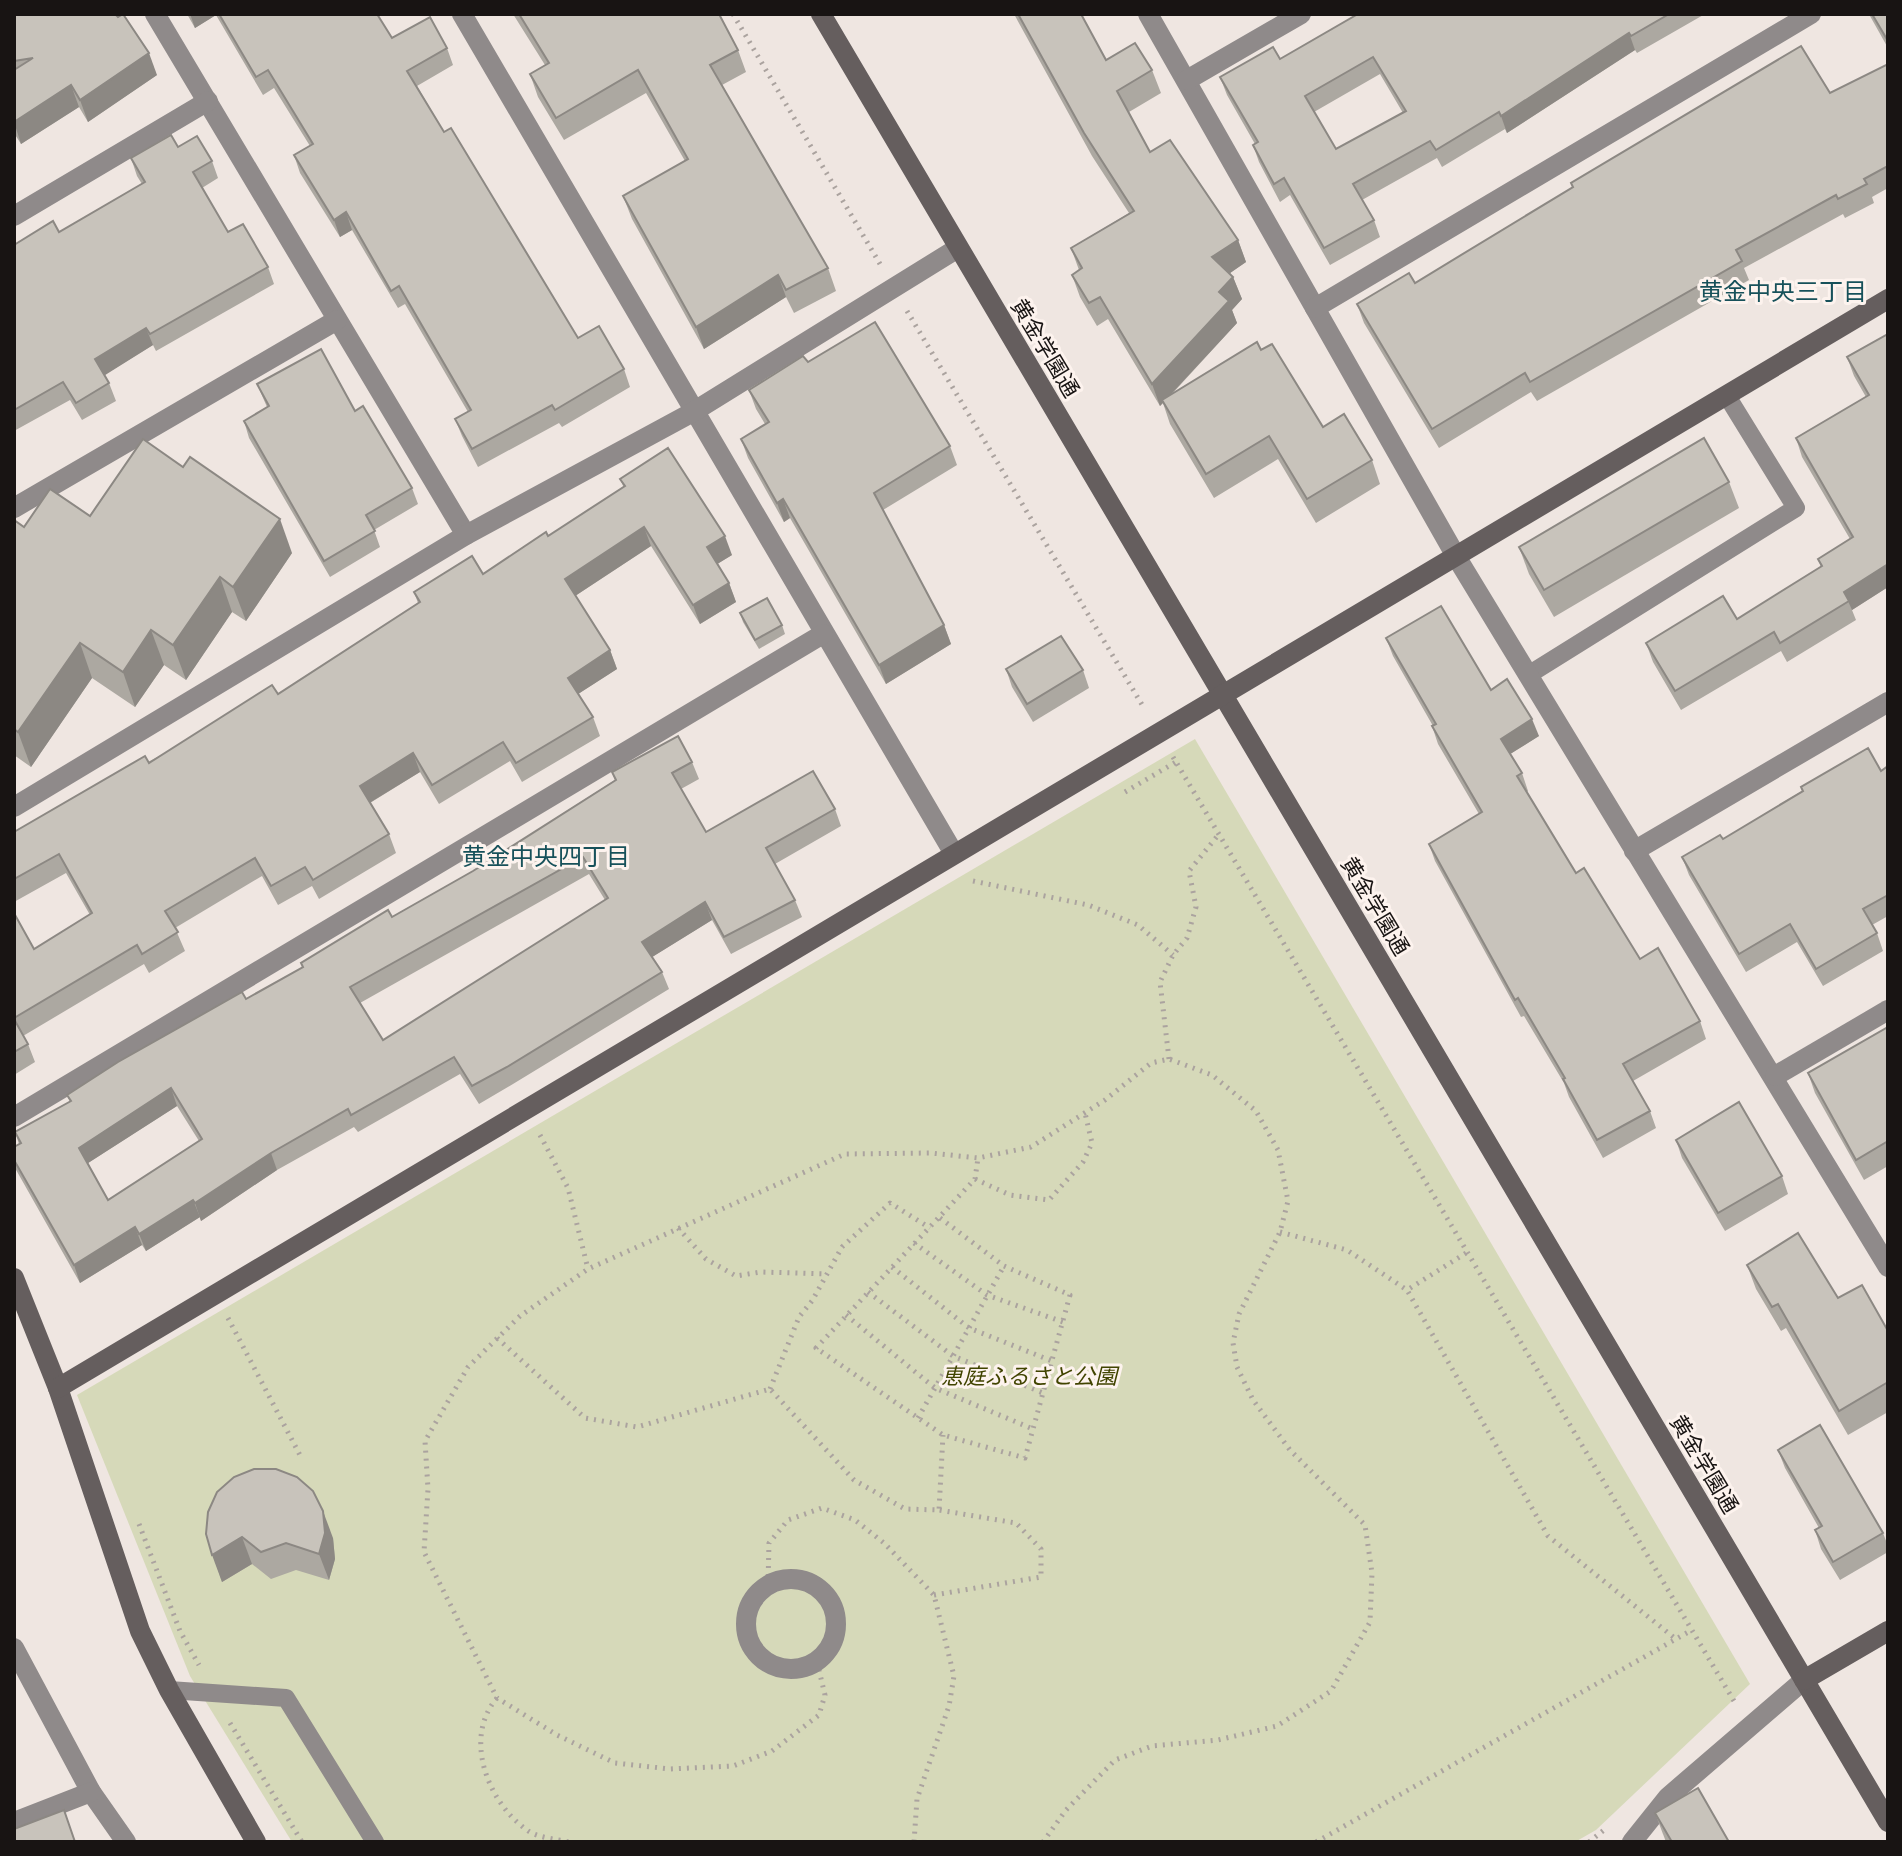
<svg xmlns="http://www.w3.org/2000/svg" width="1902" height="1856" viewBox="0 0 1902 1856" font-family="Bitter,'Noto Sans JP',serif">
<rect width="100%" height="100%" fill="#efe6e1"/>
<!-- green -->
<path fill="#d6d9b9" d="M1195,739L1750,1684L1596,1830L1575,1842H292L190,1676L77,1395Z"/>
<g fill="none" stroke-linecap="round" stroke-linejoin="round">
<!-- path -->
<g stroke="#aba39f" stroke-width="5" stroke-dasharray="2 6" stroke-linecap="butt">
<path d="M733,14L880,264"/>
<path d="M907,311L1144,708"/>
<path d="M1173,757L1734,1701"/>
<path d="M1125,792L1176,762"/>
<path d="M973,881L1088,905L1138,925L1173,955"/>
<path d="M1169,1059L1160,982L1173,955L1187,938L1196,907L1189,871L1219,834"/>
<path d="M540,1135L568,1188L588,1269"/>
<path d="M975,1179L1010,1195L1049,1200L1083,1162L1092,1143L1085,1113"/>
<path d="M940,1218L1004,1266L1070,1295L1025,1458L943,1435L816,1348L975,1179L978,1158"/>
<path d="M678,1228L706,1259L736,1276L761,1272L827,1274"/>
<path d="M1280,1232L1347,1250L1407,1290"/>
<path d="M914,1243L987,1295L1063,1322"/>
<path d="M1466,1253L1407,1290L1548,1536L1677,1640"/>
<path d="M892,1267L969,1328L1052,1361"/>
<path d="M868,1292L953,1356L1043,1393"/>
<path d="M846,1315L935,1388L1033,1429"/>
<path d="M228,1318L302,1459"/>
<path d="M497,1338L585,1418L637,1427L770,1389L854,1480L905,1509L939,1510L943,1435"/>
<path d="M770,1389L799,1317L812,1301L842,1247L890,1203L930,1228"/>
<path d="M918,1418L1004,1266"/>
<path d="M139,1524L180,1631L199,1665"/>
<path d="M768,1584L769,1543L788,1520L822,1508L855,1520L884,1543L934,1595L954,1676L949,1706L917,1799L914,1842"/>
<path d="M934,1595L1041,1577V1549L1016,1523L939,1510"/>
<path d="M817,1662L825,1695L819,1715L772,1751L733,1766L670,1769L615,1763L557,1735L497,1698L424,1552L428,1489L425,1441L468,1367L520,1316L588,1269L845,1154L931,1153L978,1158L1031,1147L1105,1100L1151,1063L1169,1059L1212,1075L1256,1111L1278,1150L1288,1201L1280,1232L1239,1314L1233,1343L1237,1367L1253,1400L1290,1450L1365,1525L1372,1573L1370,1622L1331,1691L1277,1726L1218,1740L1152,1746L1115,1760L1066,1810L1043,1842"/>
<path d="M497,1698C463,1737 487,1802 527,1830C537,1838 557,1839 569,1842"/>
<path d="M230,1723L302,1842"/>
<path d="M1316,1842L1692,1630"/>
<path d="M1589,1842L1604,1830"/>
</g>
<!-- lane -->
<g stroke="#8f8a8a" stroke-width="18">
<path d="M1528,675L1796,508L1727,396"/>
<path d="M169,1690L286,1698L375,1842"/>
</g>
<!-- street -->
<g stroke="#8f8a8a" stroke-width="20">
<path d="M155,14L466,535"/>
<path d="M462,14L953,852"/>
<path d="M1148,14L1457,558L1888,1267"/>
<path d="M1187,80L1301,14"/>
<path d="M14,216L208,101"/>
<path d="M1315,308L1811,14"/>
<path d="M14,508L337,320"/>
<path d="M14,807L466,535L693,412L958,248"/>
<path d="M1634,851L1888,702"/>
<path d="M1775,1076L1888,1010"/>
<path d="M14,1117L823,634"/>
<circle cx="791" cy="1624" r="45"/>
<path d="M14,1648L91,1792L126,1842"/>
<path d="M14,1822L91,1792"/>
<path d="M1632,1842L1668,1797L1804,1680"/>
</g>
<!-- secondary -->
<g stroke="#655e5e" stroke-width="20">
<path d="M821,14L1888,1822"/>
<path d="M14,1278L58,1388L140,1631L169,1690L256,1842"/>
<path d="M58,1388L1888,299"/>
<path d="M1804,1680L1888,1631"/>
</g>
</g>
<!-- wall -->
<g fill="#aca8a1" fill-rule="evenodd">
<path d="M14,14L157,75L88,122L79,107L21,144L14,133Z"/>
<path d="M187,14H377L392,38L447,48L453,65L417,86L444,132L578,338L624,369L630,387L562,427L559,423L478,467L462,436L455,419L468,412L405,304L398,308L352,230L340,237L300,173L294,155L310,146L274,88L263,95L216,15L195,28Z"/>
<path d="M513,14H719L738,50L746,72L722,85L828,268L836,291L794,313L786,297L704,349L632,219L623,196L685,161L646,93L564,140L538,97L530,74L545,65Z"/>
<path d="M1014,14H1081L1106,60L1152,70L1161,93L1129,112L1150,152L1238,240L1246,262L1230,273L1233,277L1242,299L1232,310L1237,323L1171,395L1261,350L1323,427L1372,460L1380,484L1316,523L1278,459L1214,498L1170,424L1163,403L1160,406L1108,319L1097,326L1080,297L1072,275L1079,270L1071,248L1129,213L1092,156Z"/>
<path d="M1358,14H1705L1637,53L1635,50L1507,133L1505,129L1442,167L1437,158L1362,200L1374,220L1380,237L1330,265L1290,195L1280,202L1259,162L1253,145L1255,144L1227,95L1220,77L1280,59ZM1380,74L1403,113L1336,149L1314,112Z"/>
<path d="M1869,14H1888V48L1870,16Z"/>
<path d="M1888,64V188L1872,197L1874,203L1845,218L1843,214L1744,268L1749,280L1537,401L1531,392L1439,448L1364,323L1357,304L1415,283L1830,93Z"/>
<path d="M178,147L212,161L218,178L202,188L228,232L268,267L274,284L156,351L153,345L104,375L109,383L116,401L82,420L70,400L14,431V245L59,232L142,184L137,176L131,158Z"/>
<path d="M1888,334V587L1852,610L1856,620L1787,662L1781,651L1681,710L1653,662L1646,643L1737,619L1821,567L1818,559L1850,539L1802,457L1796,438L1866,397L1854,376L1847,357Z"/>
<path d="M808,362L950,446L957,465L883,510L944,625L951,644L886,684L790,518L784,522L748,458L741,439L765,424L756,409L749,390Z"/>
<path d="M257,384L355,411L412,488L418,504L374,530L380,547L330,577L249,438L244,421L267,407Z"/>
<path d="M620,479L732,555L717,564L729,583L736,602L700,624L651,546L575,596L610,650L617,669L578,694L593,717L600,736L522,782L510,761L439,804L420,772L370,803L389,834L396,853L319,899L312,886L278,905L262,876L175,928L185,951L149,973L144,964L23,1036L28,1044L35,1062L14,1075V913L34,949L90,915L66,873L14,902V832L278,694L418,603L414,592L483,574L548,536L624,488Z"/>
<path d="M1729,482L1739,508L1554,617L1529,574L1519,547Z"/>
<path d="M90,516L292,553L246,621L232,612L186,680L164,665L135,707L92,678L31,767L14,755V520L24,527Z"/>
<path d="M740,613L782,625L785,634L759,649L743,622Z"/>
<path d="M1386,638L1491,690L1539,736L1510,754L1522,773L1528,791L1527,792L1576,873L1640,959L1700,1021L1706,1039L1633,1081L1650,1111L1656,1128L1603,1158L1569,1097L1564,1083L1524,1016L1521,1017L1435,861L1429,844L1479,814L1438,744L1432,726H1433L1393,656Z"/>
<path d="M1006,669L1083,670L1089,688L1033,722L1012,687Z"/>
<path d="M692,762L699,779L681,789L706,832L835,809L841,826L775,864L795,900L802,917L731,954L712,920L652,957L662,972L669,989L513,1084L479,1104L460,1074L358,1132L354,1127L277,1170L201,1221L200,1217L146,1251L142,1245L80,1283L15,1168L14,1147L19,1144L15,1132L70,1102L67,1095L246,999L473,871L615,780L612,772ZM589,874L605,900L383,1040L360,1003ZM177,1106L199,1141L108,1200L88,1163Z"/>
<path d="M1888,766V916L1872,925L1877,933L1883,951L1823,986L1797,942L1746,972L1689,875L1682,857L1723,839L1802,791L1801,787L1881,771Z"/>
<path d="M1888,1027V1166L1864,1180L1815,1093L1808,1073Z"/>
<path d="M1676,1140L1782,1176L1788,1194L1725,1231L1682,1158Z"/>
<path d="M1747,1265L1888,1331V1412L1848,1435L1786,1328L1781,1331L1756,1289Z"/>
<path d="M1778,1450L1883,1533L1888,1546V1552L1840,1580L1821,1549L1815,1530L1819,1528L1785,1468Z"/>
<path d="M206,1534L333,1538L335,1559L329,1580L296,1570L271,1579L252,1564L222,1582Z"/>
<path d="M1655,1813L1729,1842H1666Z"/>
</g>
<!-- shaded-wall -->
<g fill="#8c8883">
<path d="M190,14H215L216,15L195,28Z"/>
<path d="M1629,33L1635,50L1507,133L1501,116Z"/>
<path d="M149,53L157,75L88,122L80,100Z"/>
<path d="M71,85L79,107L21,144L14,122Z"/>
<path d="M346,212L352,230L340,237L334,220Z"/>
<path d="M1238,240L1246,262L1220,280L1212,257Z"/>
<path d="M778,275L786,297L704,349L696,327Z"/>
<path d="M1233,277L1242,299L1232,310L1237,323L1160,406L1152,384L1219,292Z"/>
<path d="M146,328L153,345L102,377L95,359Z"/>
<path d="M783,499L790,518L784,522L777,503Z"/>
<path d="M280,519L292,553L246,621L233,587Z"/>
<path d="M644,527L651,546L572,598L565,579Z"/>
<path d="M725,536L732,555L714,566L707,547Z"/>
<path d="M1888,564V587L1852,610L1844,592Z"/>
<path d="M220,577L232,612L186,680L173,645Z"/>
<path d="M729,583L736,602L700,624L693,605Z"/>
<path d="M944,625L951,644L886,684L879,665Z"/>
<path d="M151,630L164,665L135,707L123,672Z"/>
<path d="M80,643L92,678L31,767L18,732Z"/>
<path d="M610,650L617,669L575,696L568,678Z"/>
<path d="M1532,719L1539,736L1507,756L1501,739Z"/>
<path d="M413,753L420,772L366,805L360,786Z"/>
<path d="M705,902L712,920L649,959L642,942Z"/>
<path d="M171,1088L177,1106L85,1165L79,1148Z"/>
<path d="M271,1153L277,1170L201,1221L195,1203Z"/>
<path d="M193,1200L200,1217L146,1251L139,1234Z"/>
<path d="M135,1227L142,1245L80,1283L74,1265Z"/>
<path d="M323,1511L333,1538L335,1559L329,1580L319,1554Z"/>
<path d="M242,1537L252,1564L222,1582L212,1555Z"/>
</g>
<!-- building -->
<g fill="#c8c3bb" stroke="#8c8883" stroke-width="2" fill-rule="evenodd">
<path d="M14,14H115L118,17L123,14L149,53L80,100L71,85L14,122V70L33,58L14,61Z"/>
<path d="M219,14H377L392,38L430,17L447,48L407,71L444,132L451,128L578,338L599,326L624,369L555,410L552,405L472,449L455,419L471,410L399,286L391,291L346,212L334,220L294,155L313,144L268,70L256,77Z"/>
<path d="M519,14H719L738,50L710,65L828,268L786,290L778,275L696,327L623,196L688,159L638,70L556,118L530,74L549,63Z"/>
<path d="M1018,14H1081L1106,60L1135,43L1152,70L1117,91L1150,152L1170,140L1238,240L1212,257L1233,277L1219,292L1229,301L1152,384L1100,297L1089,303L1072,275L1082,268L1071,248L1134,211L1084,133Z"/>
<path d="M1358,14H1669L1631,36L1629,33L1501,116L1499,112L1436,150L1430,141L1353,184L1374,220L1324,248L1284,178L1274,184L1253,145L1258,142L1220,77L1273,47L1280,59ZM1373,57L1406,111L1336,149L1305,96Z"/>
<path d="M1872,14H1888V41Z"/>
<path d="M1801,46L1830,93L1888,64V166L1864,179L1867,184L1838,199L1836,195L1736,250L1742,261L1530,382L1525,373L1432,429L1357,304L1409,273L1415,283L1573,187L1571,183Z"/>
<path d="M171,135L178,147L197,136L212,161L193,172L228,232L243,224L268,267L150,334L146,328L95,359L109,383L76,403L63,382L14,410V245L53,221L59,232L145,182L131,158Z"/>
<path d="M875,322L950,446L874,493L944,625L879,665L783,499L777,503L741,439L769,422L749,390L803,356L808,362Z"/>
<path d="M1888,334V564L1844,592L1849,601L1780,643L1774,632L1675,691L1646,643L1723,596L1737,619L1822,566L1818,559L1853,537L1796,438L1869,395L1847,357Z"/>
<path d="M1257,342L1261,350L1272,344L1323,427L1344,414L1372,460L1307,499L1269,436L1206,474L1162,400Z"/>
<path d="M321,349L355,411L363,406L412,488L366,515L375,531L324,561L244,421L269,406L257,384Z"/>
<path d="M1704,438L1729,482L1544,590L1519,547Z"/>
<path d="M143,439L183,467L190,457L280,519L233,587L220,577L173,645L151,630L123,672L80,643L18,732L14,729V520L24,527L50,489L90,516Z"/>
<path d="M668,448L725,536L707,547L729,583L693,605L644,527L565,579L610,650L568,678L593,717L516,763L503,742L432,785L413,753L360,786L389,834L313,880L305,867L271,886L255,858L165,911L178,932L142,954L137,945L14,1018V913L34,949L92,913L59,854L14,879V832L145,756L149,763L272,685L278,694L420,602L414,592L472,556L483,574L546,532L548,536L625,486L620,479Z"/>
<path d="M767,598L782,625L755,640L740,613Z"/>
<path d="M1441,606L1491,690L1507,679L1532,719L1501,739L1522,773L1517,776L1576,873L1584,868L1640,959L1658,948L1700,1021L1623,1064L1650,1111L1597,1140L1563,1079L1565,1078L1518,998L1515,1000L1429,844L1482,812L1432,726L1436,724L1386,638Z"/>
<path d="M1061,636L1083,670L1027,704L1006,669Z"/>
<path d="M678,736L692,762L672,773L706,832L813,771L835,809L766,848L795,900L724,937L705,902L642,942L662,972L507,1067L472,1086L454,1057L351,1115L348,1109L271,1153L195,1203L193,1200L139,1234L135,1227L74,1265L14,1160V1147L21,1143L15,1132L71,1101L67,1095L118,1062L242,992L246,999L303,967L301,963L388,910L392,917L473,871L616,780L612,772ZM583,857L608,898L383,1040L350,987ZM171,1088L202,1139L108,1200L79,1148Z"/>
<path d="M1868,748L1881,771L1888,766V895L1863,909L1877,933L1816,969L1790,924L1739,954L1682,857L1720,835L1723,839L1803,791L1801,787Z"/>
<path d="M14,1019L28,1044L14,1052Z"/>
<path d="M1888,1027V1141L1856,1160L1808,1073Z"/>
<path d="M1739,1102L1782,1176L1718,1213L1676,1140Z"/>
<path d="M1798,1233L1838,1298L1862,1285L1888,1331V1382L1839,1411L1778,1304L1772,1307L1747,1265Z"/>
<path d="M1820,1425L1883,1533L1833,1562L1815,1530L1822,1526L1778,1450Z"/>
<path d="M254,1469H276L297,1477L313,1491L323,1511L325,1533L319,1554L286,1543L261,1552L242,1537L212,1555L206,1534L208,1512L217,1492L234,1477Z"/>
<path d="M1698,1788L1729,1842H1672L1655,1813Z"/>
<path d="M64,1810L75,1842H14V1829Z"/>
</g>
<g text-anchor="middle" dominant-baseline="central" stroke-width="6" stroke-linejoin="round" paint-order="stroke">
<!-- street labels -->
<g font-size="22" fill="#181413" stroke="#fdf3ee">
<text transform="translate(1045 348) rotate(59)">黄金学園通</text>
<text transform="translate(1375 906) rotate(59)">黄金学園通</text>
<text transform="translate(1704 1464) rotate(59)">黄金学園通</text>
</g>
<!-- park labels -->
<g font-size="22" font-style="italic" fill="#414400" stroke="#fdf3ee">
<text x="1029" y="1376">恵庭ふるさと公園</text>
</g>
<!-- neighbourhood labels -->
<g font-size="24" fill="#17515a" stroke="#fdf3ee">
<text x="1783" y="292">黄金中央三丁目</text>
<text x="546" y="857">黄金中央四丁目</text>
</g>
</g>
<!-- border -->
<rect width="1902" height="1856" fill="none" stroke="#181413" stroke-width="32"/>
</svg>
